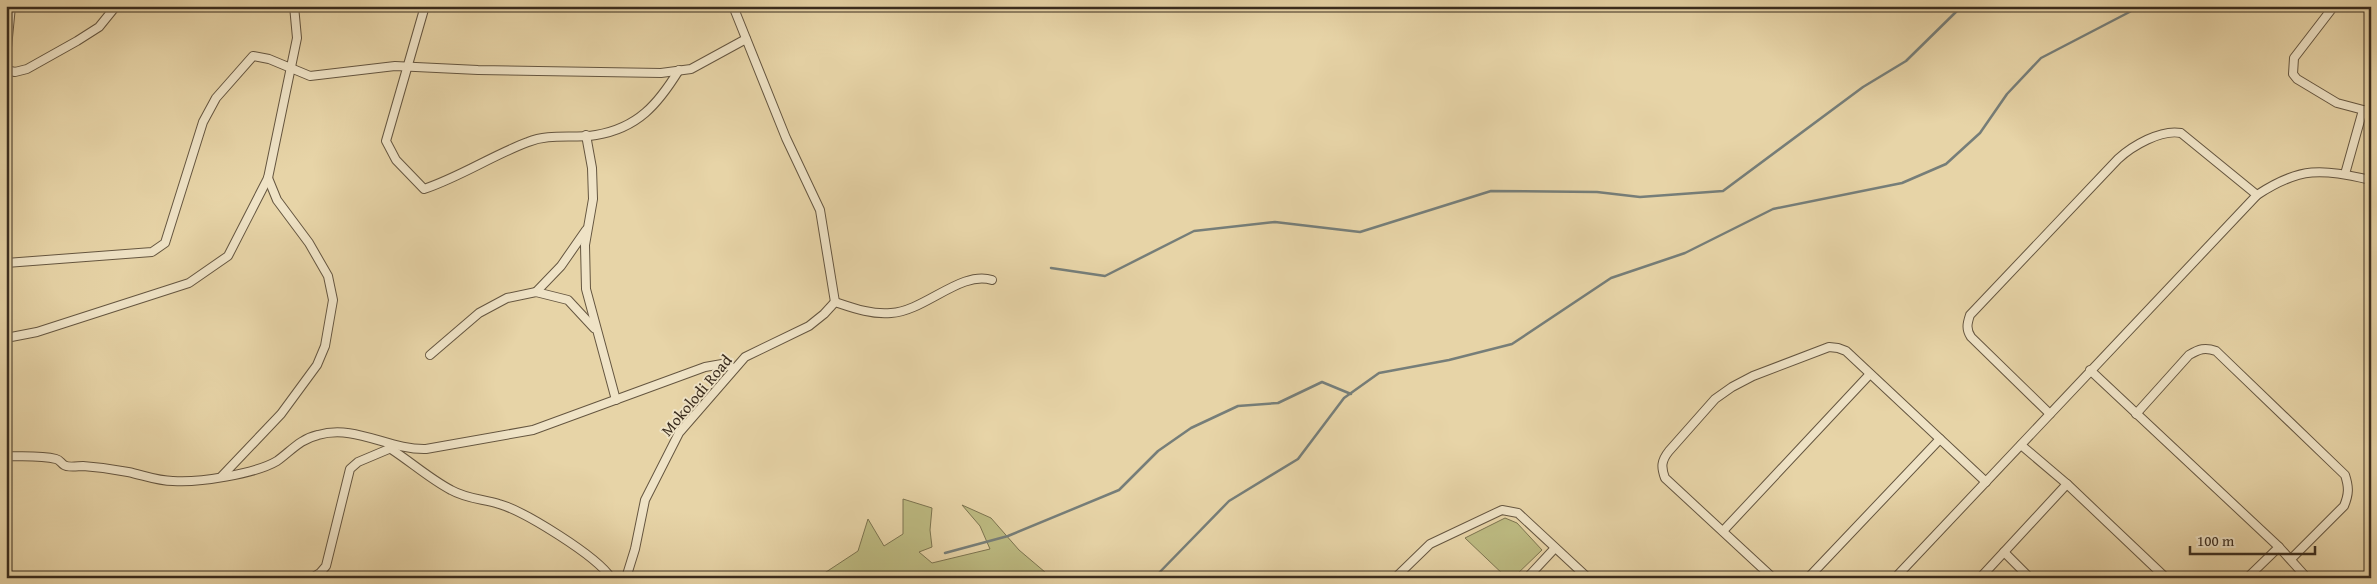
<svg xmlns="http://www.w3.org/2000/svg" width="2377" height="584" viewBox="0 0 2377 584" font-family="'Gentium Book Plus',serif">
<rect width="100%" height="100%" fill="#e7d4a7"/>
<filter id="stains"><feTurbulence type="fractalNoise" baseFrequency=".004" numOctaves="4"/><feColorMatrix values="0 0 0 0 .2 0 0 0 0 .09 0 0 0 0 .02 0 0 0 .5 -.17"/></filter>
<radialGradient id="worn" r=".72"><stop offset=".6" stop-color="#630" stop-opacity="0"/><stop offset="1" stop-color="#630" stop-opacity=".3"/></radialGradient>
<!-- green -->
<g fill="#bdbb82" stroke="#7c7450">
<path d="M903,499L932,508L930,530L932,547L919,552L932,563L990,549L980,526L962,505L991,518L1019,550L1052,578H822L823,574L858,551L868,519L884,546L903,534Z"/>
<path d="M1505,518L1517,523L1542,550L1513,578H1507L1465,538Z"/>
</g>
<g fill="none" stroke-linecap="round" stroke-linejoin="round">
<!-- stream -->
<g stroke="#767e79" stroke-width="2.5">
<path d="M1051,268L1105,276L1194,231L1275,222L1360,232L1491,191L1597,192L1640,197L1723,191L1863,87L1906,61L1962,6"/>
<path d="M945,553L1008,536L1119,490L1158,451L1191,428L1238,406L1278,403L1322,382L1351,394"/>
<path d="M1154,578L1229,501L1298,459L1344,398L1379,373L1449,360L1512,344L1611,278L1685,253L1773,209L1902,183L1946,164L1980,133L2007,94L2041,58L2141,6"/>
</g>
<defs>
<g id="street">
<path d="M425,6L386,141L396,160L424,189C460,177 493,155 528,142C550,133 573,139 596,135C638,128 658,104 679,70"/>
<path d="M733,6L786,138L820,210L835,302"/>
<path d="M2334,6L2294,58L2293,74L2297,79L2337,103L2371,112"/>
<path d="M2365,6L2371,11"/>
<path d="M6,58L11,6"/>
<path d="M6,70L15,72L27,69L77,41L99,27L116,6"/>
<path d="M586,135L592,168L593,199L585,245L586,289L616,400"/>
<path d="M2345,174L2363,110"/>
<path d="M6,263L152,252L165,243L203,122L216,98L253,56L269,59L310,76L395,66L478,70L661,73L691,69L746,39"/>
<path d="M536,292L561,266L586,230"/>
<path d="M835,302C853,308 872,315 891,313C925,311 961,270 992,280"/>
<path d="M6,338L37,332L189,283L228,256L268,178L297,38L294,6"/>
<path d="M430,355L479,313L507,298L536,292L568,300L594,328"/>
<path d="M2090,370L2279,547L2307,578"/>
<path d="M2050,414L1971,337C1966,329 1967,324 1970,315L2118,159C2132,146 2161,129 2181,133L2257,195"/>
<path d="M2136,414L2189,355C2199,349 2205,347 2216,351L2345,475C2349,487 2349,494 2344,506L2291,559"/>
<path d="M2021,445L2067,484L2166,578"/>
<path d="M391,449C411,462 430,479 451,490C467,499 483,499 499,504C524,511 597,556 611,578"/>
<path d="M6,456C22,457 40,455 56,459C60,460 61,463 64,465C68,468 78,466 83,466C98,467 113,469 128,472C143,475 157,481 173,481C198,483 255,474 277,461C291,451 300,439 318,435C355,424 389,450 426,449L533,430L705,367L722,364L734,368"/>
<path d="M222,476L281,414L317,365L325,346L333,300L328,276L309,243L277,200L268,178"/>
<path d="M1723,531L1870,374"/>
<path d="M2004,552L2030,578"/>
<path d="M312,578L320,573L326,566L350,469L358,462L396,446"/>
<path d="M626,578L635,549L645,500L679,433L745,357L809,326L824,314L835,302"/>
<path d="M1395,578L1430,544L1502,510L1518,513L1588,578"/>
<path d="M1527,578L1555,548"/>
<path d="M1773,578L1665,478C1661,467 1661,461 1669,451L1715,399L1732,387L1753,376L1829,347L1838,348L1846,351L1986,482"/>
<path d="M1808,578L1940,439"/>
<path d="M1895,578L2257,195C2301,166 2321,169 2371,180"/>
<path d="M1980,578L2067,484"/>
<path d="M2247,578L2279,547"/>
</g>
</defs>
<!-- street casing -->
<use href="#street" stroke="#655640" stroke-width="10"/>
<!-- street -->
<use href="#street" stroke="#efe3c6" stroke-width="8"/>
</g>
<g text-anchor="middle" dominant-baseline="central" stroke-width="4" stroke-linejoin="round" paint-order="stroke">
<!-- street labels -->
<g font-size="16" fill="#3a2c1e" stroke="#efe3c6">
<text transform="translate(696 395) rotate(-50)">Mokolodi Road</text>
</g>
</g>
<!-- margin -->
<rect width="2377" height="584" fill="none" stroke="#e7d4a7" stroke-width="25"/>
<rect x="8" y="8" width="2362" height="569" fill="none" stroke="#3a2c1e" stroke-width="2.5"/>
<rect x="12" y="12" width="2352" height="559" fill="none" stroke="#3a2c1e"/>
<!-- scale -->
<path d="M2190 546v8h125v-8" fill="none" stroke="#3a2c1e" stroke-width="2.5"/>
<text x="2197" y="546" font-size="15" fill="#3a2c1e" stroke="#efe3c6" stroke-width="4" paint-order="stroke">100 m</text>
<rect width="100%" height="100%" filter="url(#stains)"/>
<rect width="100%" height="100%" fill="url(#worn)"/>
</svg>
